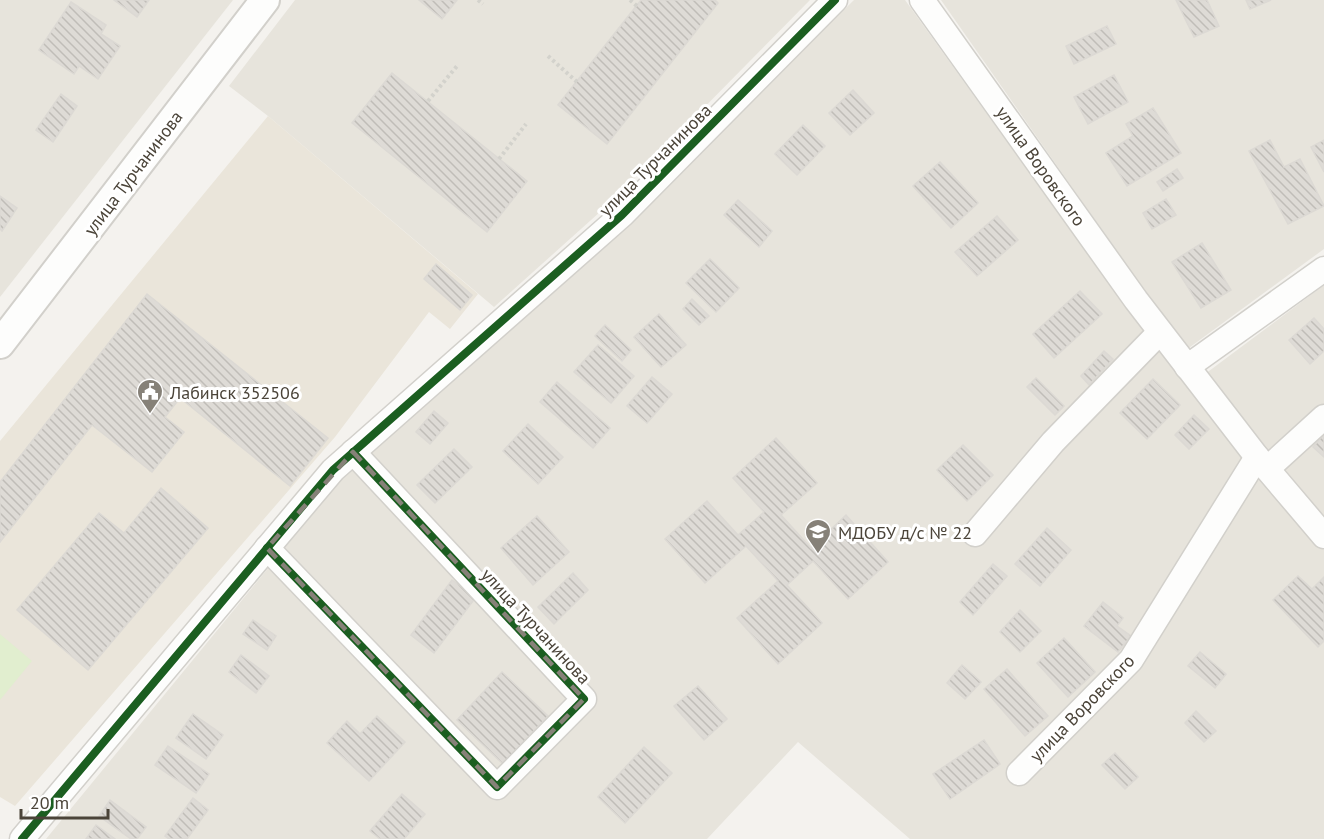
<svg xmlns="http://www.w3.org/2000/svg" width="1324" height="839" viewBox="0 0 1324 839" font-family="'PT Sans',sans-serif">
<defs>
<pattern id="building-back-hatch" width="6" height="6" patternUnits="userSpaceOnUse" patternTransform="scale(1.5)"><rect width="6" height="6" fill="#dedbd6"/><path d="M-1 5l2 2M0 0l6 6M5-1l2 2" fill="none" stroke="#c0bdb8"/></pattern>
</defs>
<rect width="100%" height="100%" fill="#f4f2ee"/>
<!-- residential -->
<g fill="#e7e4dc">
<path d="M0,0H233L0,297Z"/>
<path d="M295,0H810L610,203L494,307L268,116L229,86Z"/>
<path d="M854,0H905L1139,325L1272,489L1324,550V839H910L798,742L707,839H46L338,483L629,221Z"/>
<path d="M941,0H1324V249L1186,350Z"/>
<path d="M1324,285V516L1205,374Z"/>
</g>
<!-- education -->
<path fill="#eae5da" d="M268,116L478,294L450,329L429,312L335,437L15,806L0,797V441Z"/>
<!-- green -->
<path fill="#e1eecf" d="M0,634L32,661L0,700Z"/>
<!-- building -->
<g fill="url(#building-back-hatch)" stroke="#dcd9d4" stroke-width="1.5">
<path d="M114,0H149L137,17Z"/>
<path d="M419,0H457L442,19Z"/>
<path d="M641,0H715L718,3L607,144L558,105Z"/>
<path d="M1176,0H1207L1219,26L1194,37Z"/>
<path d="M1246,0H1271L1250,9Z"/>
<path d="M71,2L106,25L101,34L120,46L98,79L79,66L74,74L39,50Z"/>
<path d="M1107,26L1116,44L1074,64L1066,46Z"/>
<path d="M392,73L527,181L487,232L352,123Z"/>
<path d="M1114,75L1128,102L1088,124L1074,97Z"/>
<path d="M853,90L874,113L850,135L829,113Z"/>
<path d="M61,94L77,106L53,142L36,130Z"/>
<path d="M1153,108L1181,153L1127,186L1106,153L1133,136L1126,124Z"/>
<path d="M803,125L825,146L797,175L775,154Z"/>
<path d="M1270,140L1284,167L1300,159L1324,206L1288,224L1249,151Z"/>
<path d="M1324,140V172L1311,147Z"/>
<path d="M940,162L978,203L951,228L913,186Z"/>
<path d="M1177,169L1183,178L1163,191L1157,182Z"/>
<path d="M0,196L17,208L2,231L0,229Z"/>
<path d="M1166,199L1176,215L1152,229L1143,213Z"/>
<path d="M738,200L772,231L759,247L724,215Z"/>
<path d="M997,216L1018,240L977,276L955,252Z"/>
<path d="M1202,243L1231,290L1201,308L1172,262Z"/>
<path d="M710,259L739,288L716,312L686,283Z"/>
<path d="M436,264L472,295L460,310L424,279Z"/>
<path d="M1080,291L1102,314L1054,358L1033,334Z"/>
<path d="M147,294L328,438L290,486L180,398L165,417L184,432L152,472L92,425L0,542V482Z"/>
<path d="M692,299L709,316L699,325L683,309Z"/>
<path d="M659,314L686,345L661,367L634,337Z"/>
<path d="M1314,318L1324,329V351L1310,364L1289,340Z"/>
<path d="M605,325L631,350L622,361L595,336Z"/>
<path d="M598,345L634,376L611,403L574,372Z"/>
<path d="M1104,351L1113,359L1089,385L1081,376Z"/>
<path d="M652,377L672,394L647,423L627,406Z"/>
<path d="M1036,378L1064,406L1055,415L1027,387Z"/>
<path d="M1153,379L1180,405L1147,439L1120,413Z"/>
<path d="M557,382L610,428L593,448L540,402Z"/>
<path d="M434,411L448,423L430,444L416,432Z"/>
<path d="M1194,415L1209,429L1189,449L1175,435Z"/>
<path d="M528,424L563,457L538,484L503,451Z"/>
<path d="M1324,434V457L1313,447Z"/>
<path d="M776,438L817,483L781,515L811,548L846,515L888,562L848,599L813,561L787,585L822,623L778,664L737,618L778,581L746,546L705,583L665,539L707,501L738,535L764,512L733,478Z"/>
<path d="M963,445L993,475L967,501L937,470Z"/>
<path d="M454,449L472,467L435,503L417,485Z"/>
<path d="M161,488L208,528L88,670L17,610L99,513L124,533Z"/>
<path d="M537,516L569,552L533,585L501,548Z"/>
<path d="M1047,528L1071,550L1040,586L1015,564Z"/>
<path d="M993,564L1007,576L973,615L960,602Z"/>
<path d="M573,573L588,590L554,624L538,607Z"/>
<path d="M1298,576L1312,589L1324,577V641L1318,647L1273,600Z"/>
<path d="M452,580L476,597L434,653L411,635Z"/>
<path d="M1103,602L1123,618L1117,626L1131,636L1118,652L1084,626Z"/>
<path d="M1020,610L1041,631L1020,652L1000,632Z"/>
<path d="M253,620L276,636L267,650L243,634Z"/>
<path d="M1064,638L1095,672L1068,697L1037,663Z"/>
<path d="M1200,652L1226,674L1215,688L1188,666Z"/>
<path d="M241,655L269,676L256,693L229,672Z"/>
<path d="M962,665L981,682L965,699L947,683Z"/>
<path d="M1007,669L1048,716L1025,736L984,689Z"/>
<path d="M502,672L548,716L503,764L457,720Z"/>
<path d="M698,686L727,719L704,740L674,706Z"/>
<path d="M1196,711L1216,731L1204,742L1185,723Z"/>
<path d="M193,714L223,735L206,759L176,738Z"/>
<path d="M377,716L405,742L369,781L327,743L347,721L360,734Z"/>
<path d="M984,740L1000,764L950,799L933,774Z"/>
<path d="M168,746L209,774L196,793L155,765Z"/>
<path d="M644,747L672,773L625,823L598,797Z"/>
<path d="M1115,753L1138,777L1125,789L1102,765Z"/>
<path d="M402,794L425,814L404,839H380L370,831Z"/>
<path d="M193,798L208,810L187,839H169L165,836Z"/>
<path d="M110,800L146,827L137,839H131L99,816Z"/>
<path d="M96,825L115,839H86Z"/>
</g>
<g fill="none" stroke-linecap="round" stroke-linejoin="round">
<defs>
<g id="minor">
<path d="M922,0L1136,300L1257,457L1324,536"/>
<path d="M1187,367L1324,269"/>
<path d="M1267,469L1324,417"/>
<path d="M975,534L1053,442L1160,332"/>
<path d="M267,548L497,787L584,699L353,452"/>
<path d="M1019,773L1131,660L1257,457"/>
<path d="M22,839L333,470L622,215L835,0"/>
</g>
<path id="tertiary" d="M0,344L265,0"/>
</defs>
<!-- minor casing -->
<use href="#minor" stroke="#d2d0cb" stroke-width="27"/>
<!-- tertiary casing -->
<use href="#tertiary" stroke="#d2d0cb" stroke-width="32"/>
<!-- path -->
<g stroke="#d3d2cc" stroke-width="4" stroke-dasharray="3 3" stroke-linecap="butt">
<path d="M478,0L483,4"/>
<path d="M630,0L637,6"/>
<path d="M548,56L577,82"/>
<path d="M428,101L457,66"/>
<path d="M499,159L526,124"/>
</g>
<!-- minor -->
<use href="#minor" stroke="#fdfdfc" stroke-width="24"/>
<!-- tertiary -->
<use href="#tertiary" stroke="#fdfdfc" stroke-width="28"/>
<defs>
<g id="cycleway">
<path d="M267,548L497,787L584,699L353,452"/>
<path d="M22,839L333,470L622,215L835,0"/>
</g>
</defs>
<!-- cycleway casing -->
<use href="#cycleway" stroke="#fff" stroke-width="11"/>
<!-- cycleway -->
<use href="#cycleway" stroke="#1b5e20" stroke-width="8"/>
</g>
<!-- marked area -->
<path fill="none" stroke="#868178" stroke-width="4.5" stroke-dasharray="12 8" stroke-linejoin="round" d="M353,452L584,699L497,787L267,548Z"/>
<!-- icons -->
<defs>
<symbol id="civic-pin" viewBox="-11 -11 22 30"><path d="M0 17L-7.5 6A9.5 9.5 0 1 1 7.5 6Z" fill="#868178" stroke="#fff"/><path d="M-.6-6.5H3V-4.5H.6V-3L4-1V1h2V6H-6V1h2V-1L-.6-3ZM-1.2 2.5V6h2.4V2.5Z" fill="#fff"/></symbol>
<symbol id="school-pin" viewBox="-11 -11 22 30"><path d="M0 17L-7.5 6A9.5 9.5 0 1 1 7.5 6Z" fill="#868178" stroke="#fff"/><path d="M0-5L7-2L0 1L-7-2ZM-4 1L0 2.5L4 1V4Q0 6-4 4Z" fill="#fff"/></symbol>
</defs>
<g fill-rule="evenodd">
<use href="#civic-pin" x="135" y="377" width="30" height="40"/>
<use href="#school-pin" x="803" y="517" width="30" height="40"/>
</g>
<g text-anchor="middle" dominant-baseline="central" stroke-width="6" stroke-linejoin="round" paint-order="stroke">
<!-- street labels -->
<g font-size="18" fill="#4b4439" stroke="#fff">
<text transform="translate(655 160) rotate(-45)">улица Турчанинова</text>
<text transform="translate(1041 166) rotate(55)">улица Воровского</text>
<text transform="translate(133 173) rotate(-53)">улица Турчанинова</text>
<text transform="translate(536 626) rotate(47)">улица Турчанинова</text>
<text transform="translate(1082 708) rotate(-46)">улица Воровского</text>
</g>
<!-- poi labels -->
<g font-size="18" fill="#4b4439" stroke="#fff" text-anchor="start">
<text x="170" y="392">Лабинск 352506</text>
<text x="838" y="532">МДОБУ д/с № 22</text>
</g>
</g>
<!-- scale -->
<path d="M21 809v9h87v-9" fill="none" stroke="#4b4439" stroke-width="3"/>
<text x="30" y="809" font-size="18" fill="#4b4439" stroke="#ffffff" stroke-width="4.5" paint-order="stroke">20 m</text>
</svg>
